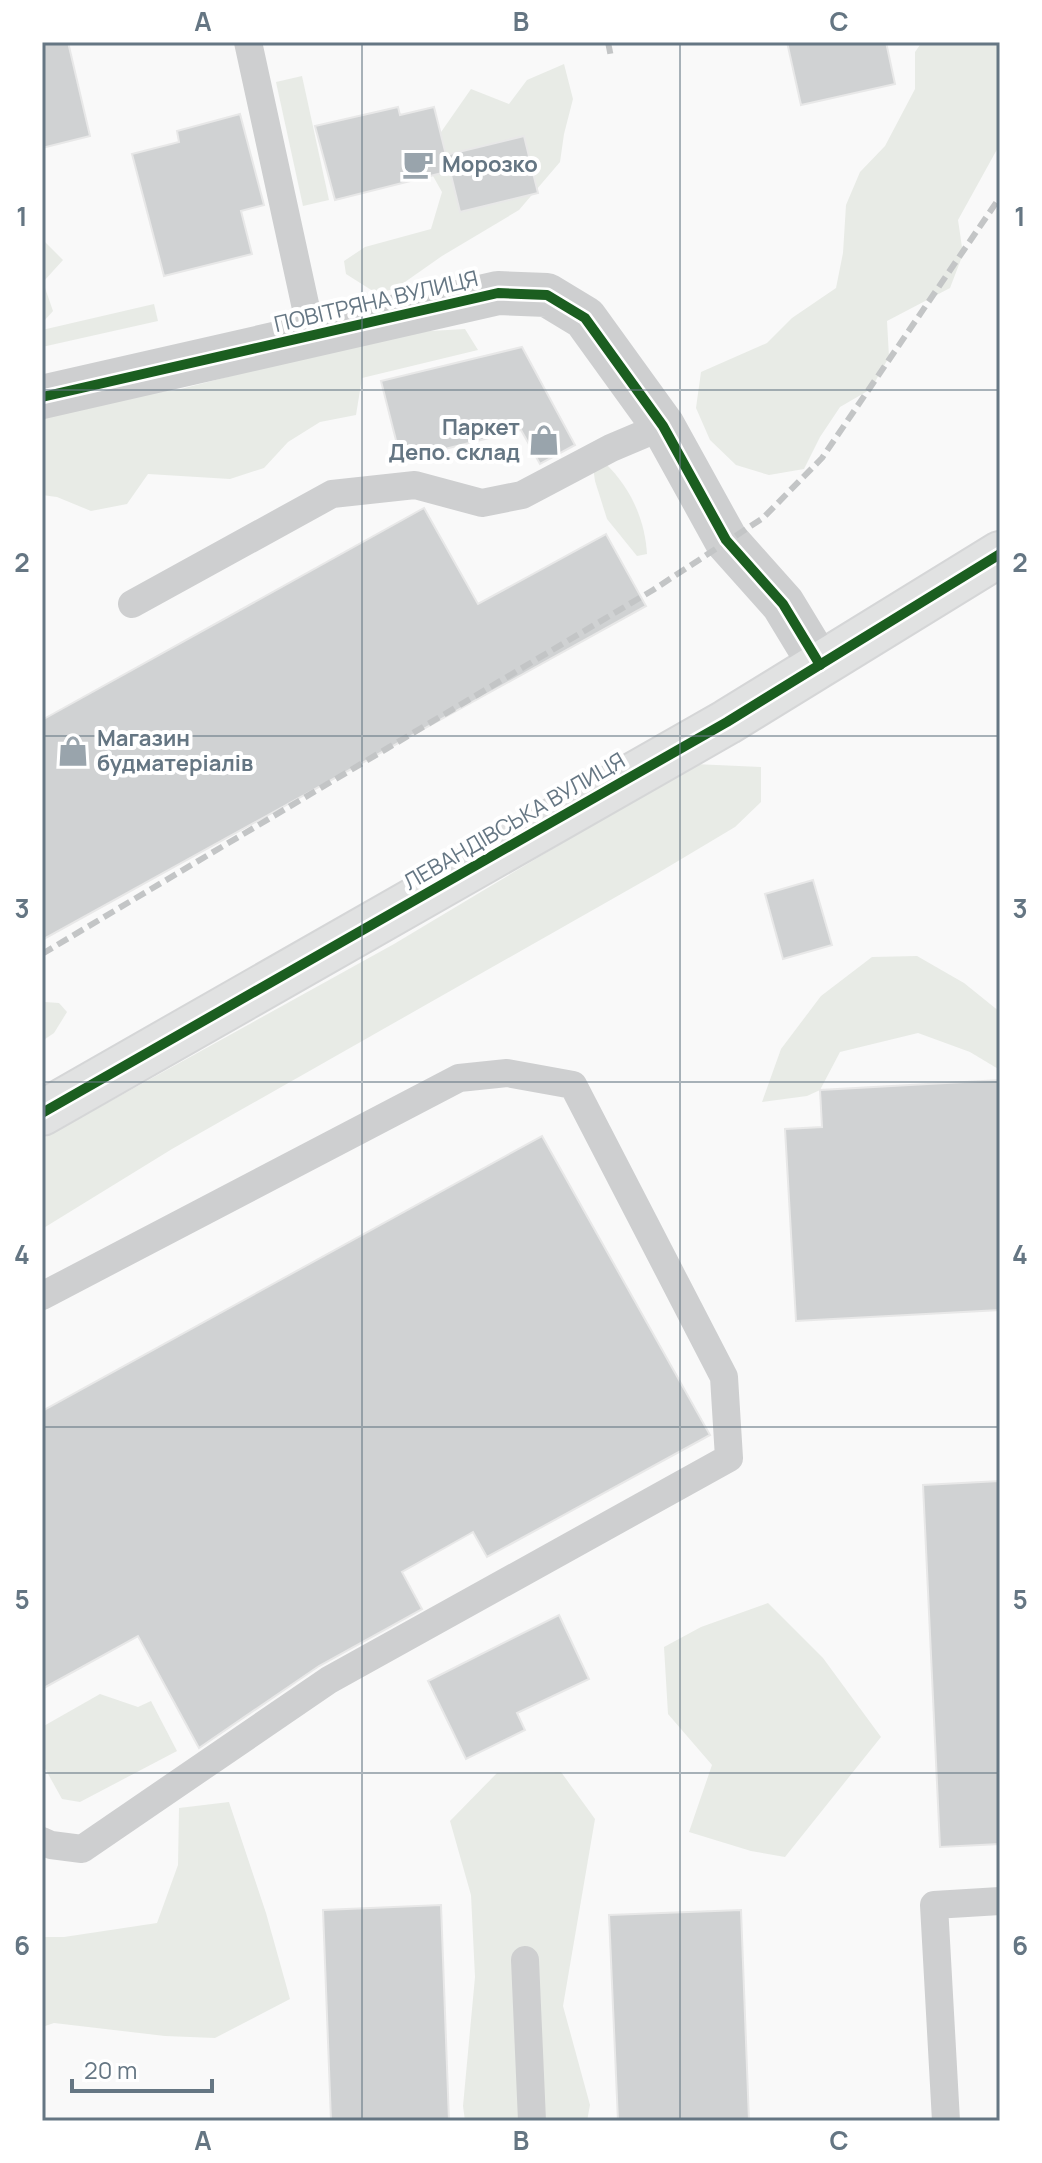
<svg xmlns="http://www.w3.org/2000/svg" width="1042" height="2163" viewBox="0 0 1042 2163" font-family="Manrope,sans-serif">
<rect width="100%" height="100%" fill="#f9f9f9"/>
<!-- green -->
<g fill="#e8ebe6">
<path d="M922,42H1000V144L958,220L963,254L950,288L887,321L889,357L871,389L840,407L820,437L804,469L769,475L736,465L710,440L696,408L701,372L767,343L792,318L836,288L843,253L846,205L860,172L885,146L915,89V52Z"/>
<path d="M564,64L573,99L564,134L560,162L519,210L442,256L395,289L376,293L346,274L344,261L365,247L431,229L442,192L420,153L439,135L471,89L509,104L527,80Z"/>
<path d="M302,76L329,200L303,206L276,82Z"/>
<path d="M42,239L63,260L43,282L53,311L42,323Z"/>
<path d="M154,304L158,321L42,347V330Z"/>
<path d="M465,329L478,350L362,378L356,415L320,422L288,442L264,468L230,479L148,474L127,504L91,511L57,497L42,495V413L137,391H173L396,333Z"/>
<path d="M605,463C630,487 645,519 647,554L637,556L607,519L595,481L593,467Z"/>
<path d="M694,764L761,767V802L735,827L658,873L172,1149L42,1229V1139L394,944Z"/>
<path d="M917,956L964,983L1000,1012V1070L970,1052L918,1033L840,1052L820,1090L807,1096L762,1102L781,1049L821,996L872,957Z"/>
<path d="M45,1002L59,1003L67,1012L54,1033L42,1041V1004Z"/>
<path d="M768,1603L823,1658L881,1737L785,1857L751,1851L689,1832L712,1765L668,1714L664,1647L701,1627Z"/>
<path d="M100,1694L138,1707L151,1701L177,1751L80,1802L62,1799L42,1763V1727Z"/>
<path d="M561,1772L595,1819L563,2006L590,2105L587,2121H465L463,2106L475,1977L471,1895L450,1821L497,1773Z"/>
<path d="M229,1802L266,1913L290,1999L215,2038L165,2036L54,2023L42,2027V1937H64L157,1923L178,1865L179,1808Z"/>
</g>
<!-- building -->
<g fill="#d0d2d3" stroke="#e8e8e8" stroke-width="2">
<path d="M42,42H68L90,136L42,148Z"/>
<path d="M787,42H886L895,84L801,105Z"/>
<path d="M398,107L400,115L434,107L446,155L524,136L538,193L460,212L450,171L335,200L315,126Z"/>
<path d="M240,114L264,205L241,211L252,254L164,276L132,154L179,142L177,131Z"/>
<path d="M522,347L575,445L540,464L521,430L401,460L381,381Z"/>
<path d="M424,508L478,604L606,534L646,606L42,940V720Z"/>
<path d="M813,880L832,945L783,959L765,894Z"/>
<path d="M1000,1080V1310L796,1321L785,1129L822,1127L820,1090Z"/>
<path d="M542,1136L710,1435L487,1557L473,1532L402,1572L422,1609L319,1666L199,1748L138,1636L42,1689V1411Z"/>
<path d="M1000,1481V1844L940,1847L923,1485Z"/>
<path d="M559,1615L589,1679L517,1713L525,1730L466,1759L428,1681Z"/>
<path d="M441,1905L449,2121H331L323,1910Z"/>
<path d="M741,1910L749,2121H618L609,1915Z"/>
</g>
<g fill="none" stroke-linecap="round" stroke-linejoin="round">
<defs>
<path id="secondary" d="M42,1113L727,722L1000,554"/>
</defs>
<!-- secondary casing -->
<use href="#secondary" stroke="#d5d6d7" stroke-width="48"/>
<!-- service -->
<g stroke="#cecfd0" stroke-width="28">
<path d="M248,42L312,336"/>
<path d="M132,604L332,494L415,485L482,503L522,495L611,448L663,426"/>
<path d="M42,1296L459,1078L507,1073L573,1085L724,1377L729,1458L329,1680L82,1849L51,1845L42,1841"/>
<path d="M525,1960L532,2121"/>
<path d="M946,2121L934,1905L1000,1901"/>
</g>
<!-- tertiary -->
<path stroke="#cecfd0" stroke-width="44" d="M42,397L498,293L547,295L585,318L663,426L726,540L783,604L820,665"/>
<!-- secondary -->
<use href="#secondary" stroke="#e1e2e2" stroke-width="44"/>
<!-- rail -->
<g stroke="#c3c5c6" stroke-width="6" stroke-dasharray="12 6" stroke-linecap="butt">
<path d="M608,42L611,57"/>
<path d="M42,954L653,590L763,518L822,458L1000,197"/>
</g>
<defs>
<g id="cycleway">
<path d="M42,397L498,293L547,295L585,318L663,426L726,540L783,604L820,665"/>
<path d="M42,1113L727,722L1000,554"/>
</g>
</defs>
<!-- cycleway casing -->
<use href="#cycleway" stroke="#fff" stroke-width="15"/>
<!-- cycleway -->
<use href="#cycleway" stroke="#1b5e20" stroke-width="10"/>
</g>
<!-- grid -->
<path fill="none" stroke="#657683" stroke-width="2" stroke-opacity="0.55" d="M362,42V2121M680,42V2121M42,390H1000M42,736H1000M42,1082H1000M42,1427H1000M42,1773H1000"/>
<!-- icons -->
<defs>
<symbol id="cafe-bare" viewBox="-9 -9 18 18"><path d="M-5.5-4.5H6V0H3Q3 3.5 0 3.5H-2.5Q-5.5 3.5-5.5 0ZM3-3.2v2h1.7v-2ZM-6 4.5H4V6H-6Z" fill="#99a4ac" stroke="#fff" stroke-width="2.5" paint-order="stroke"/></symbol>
<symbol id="shop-bare" viewBox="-9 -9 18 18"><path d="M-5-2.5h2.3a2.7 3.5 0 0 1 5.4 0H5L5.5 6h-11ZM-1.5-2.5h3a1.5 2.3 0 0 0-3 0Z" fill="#99a4ac" stroke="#fff" stroke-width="2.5" paint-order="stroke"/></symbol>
</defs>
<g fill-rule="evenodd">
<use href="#cafe-bare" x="396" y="142" width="44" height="44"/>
<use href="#shop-bare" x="522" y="418" width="44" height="44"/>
<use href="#shop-bare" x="51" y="729" width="44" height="44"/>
</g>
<g text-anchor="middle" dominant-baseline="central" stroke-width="8" stroke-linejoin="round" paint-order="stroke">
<!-- poi labels -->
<g font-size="22" font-weight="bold" fill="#657683" stroke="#fff" text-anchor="start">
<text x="442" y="164">Морозко</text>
<text x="520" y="427" text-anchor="end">Паркет<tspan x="520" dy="25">Депо. склад</tspan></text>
<text x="97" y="738">Магазин<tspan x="97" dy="25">будматеріалів</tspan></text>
</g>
<!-- street labels -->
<g font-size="22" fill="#657683" stroke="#fff">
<text transform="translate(376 301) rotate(-13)">ПОВІТРЯНА ВУЛИЦЯ</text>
<text transform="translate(514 821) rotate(-30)">ЛЕВАНДІВСЬКА ВУЛИЦЯ</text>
</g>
</g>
<!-- border -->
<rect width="1042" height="2163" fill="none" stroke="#ffffff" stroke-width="88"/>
<!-- scale -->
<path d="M72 2079v12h140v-12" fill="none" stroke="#657683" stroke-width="4"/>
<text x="84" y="2079" font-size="24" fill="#657683" stroke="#ffffff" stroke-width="6" paint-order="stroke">20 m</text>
<rect x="44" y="44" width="954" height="2075" fill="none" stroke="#657683" stroke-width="3"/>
<g font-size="26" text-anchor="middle" font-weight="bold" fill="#657683">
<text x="203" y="31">A</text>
<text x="521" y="31">B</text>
<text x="839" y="31">C</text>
<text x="22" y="226">1</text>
<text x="1020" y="226">1</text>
<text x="22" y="572">2</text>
<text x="1020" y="572">2</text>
<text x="22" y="918">3</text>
<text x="1020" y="918">3</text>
<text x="22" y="1264">4</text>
<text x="1020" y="1264">4</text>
<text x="22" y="1609">5</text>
<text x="1020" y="1609">5</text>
<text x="22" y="1955">6</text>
<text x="1020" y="1955">6</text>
<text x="203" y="2150">A</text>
<text x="521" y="2150">B</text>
<text x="839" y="2150">C</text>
</g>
</svg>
